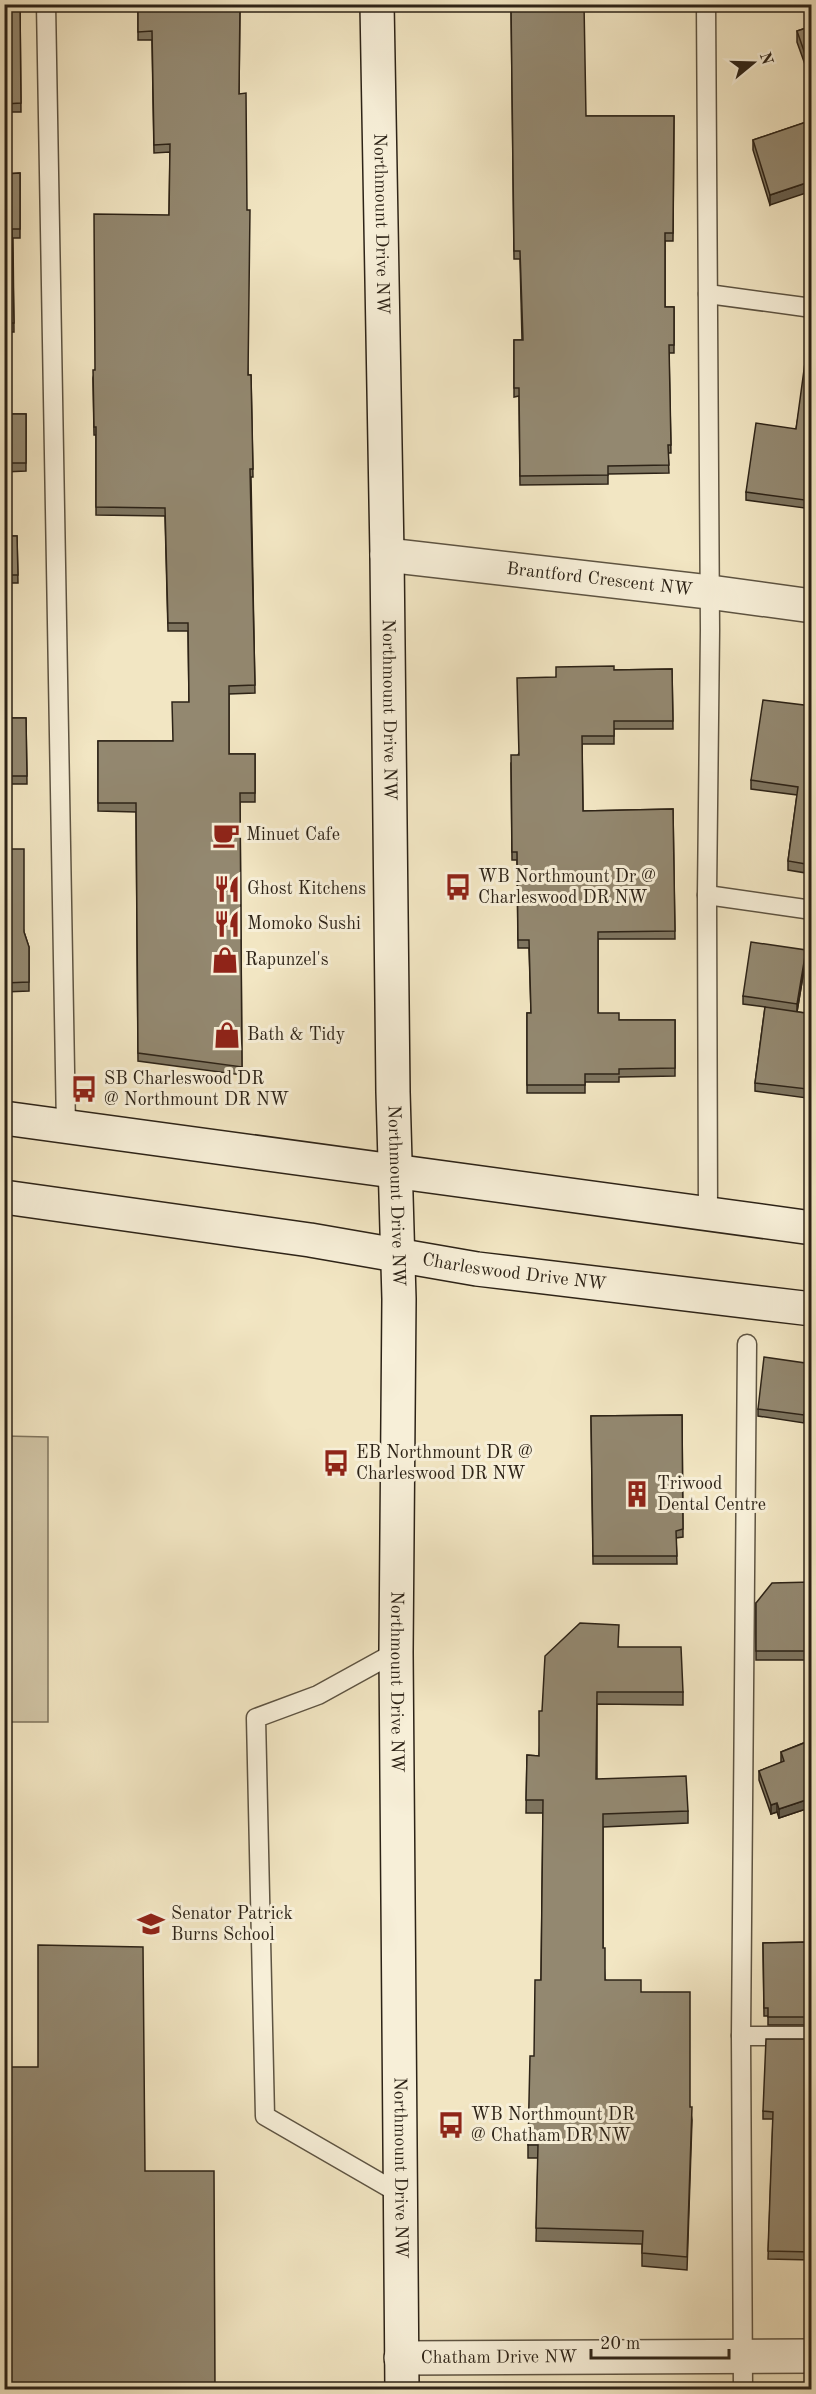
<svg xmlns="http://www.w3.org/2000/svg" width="816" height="2394" viewBox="0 0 816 2394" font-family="'Old Standard TT',serif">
<rect width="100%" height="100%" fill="#f2e6c3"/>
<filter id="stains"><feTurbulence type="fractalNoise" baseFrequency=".00333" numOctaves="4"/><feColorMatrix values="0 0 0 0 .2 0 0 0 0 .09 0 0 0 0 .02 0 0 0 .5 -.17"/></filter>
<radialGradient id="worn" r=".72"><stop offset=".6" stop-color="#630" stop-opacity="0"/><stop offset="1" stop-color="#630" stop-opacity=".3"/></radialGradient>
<!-- green -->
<path fill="#d1c5a6" stroke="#7f745e" stroke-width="1.5" d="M5,1436L48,1437V1722H5Z"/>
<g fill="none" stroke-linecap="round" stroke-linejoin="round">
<defs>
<g id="lane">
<path d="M46,4L66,1127"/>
<path d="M706,4L710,630L707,895L708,1213"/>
<path d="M708,294L812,308"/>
<path d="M707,895L812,910"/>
<path d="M396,1652L318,1695L256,1718L265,2116L400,2194"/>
<path d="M741,2036H812"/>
<path d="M743,2390L741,2036L747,1344"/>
</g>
<g id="street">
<path id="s1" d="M387,555L709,592L812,606"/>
<path id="s2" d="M401,2358L812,2356"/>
</g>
<g id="secondary">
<path id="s3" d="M377,4L387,555L393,1092L399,1299L396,1652L402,2390"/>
<path d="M4,1118L812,1228"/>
<path id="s4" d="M4,1197L310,1240L477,1269L812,1309"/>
</g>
</defs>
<!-- lane casing -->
<use href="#lane" stroke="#5e5442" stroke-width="21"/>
<!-- street casing -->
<use href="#street" stroke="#5e5442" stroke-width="36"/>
<!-- secondary casing -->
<use href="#secondary" stroke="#2d2317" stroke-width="36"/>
<!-- lane -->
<use href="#lane" stroke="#f7efd8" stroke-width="18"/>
<!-- street -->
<use href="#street" stroke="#f7efd8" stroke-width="33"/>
<!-- secondary -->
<use href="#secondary" stroke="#f7efd8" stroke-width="33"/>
</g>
<!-- wall -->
<g fill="#7e7560" stroke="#2d2317" stroke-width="1.5">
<path d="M4,4H20L21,112H4Z"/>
<path d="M138,4H246V7H240L239,94L248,375H251L253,477H251L255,693L229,694V754H255V802H240L242,1075L138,1061L136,812L98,811V741H173L189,702L188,631H168L165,516L96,515V435H94L93,378L95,370L169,215L170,152L154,153L152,40H138Z"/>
<path d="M511,4L586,116H674L673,241H665V307H674V353H669L671,453H668L669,473L608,474V484L520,485L519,396L514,397V340H522L520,259H514Z"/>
<path d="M812,26V84L797,42V31Z"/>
<path d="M812,120L770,205L753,150V140Z"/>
<path d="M20,173V238H13L14,332H4V174Z"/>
<path d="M812,334V509L746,500V492L796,429Z"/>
<path d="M4,414H26V471L4,472Z"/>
<path d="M4,536H17L18,583H4Z"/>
<path d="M672,669L673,729H614V744H582L583,811L673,809L675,939H598V1013L619,1020H675V1076L619,1077V1082H585V1093H527V1013H531L529,948H518L517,860H512L511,763L518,755L556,677L614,670Z"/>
<path d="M812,706V874L788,870V861L797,795L751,789V780Z"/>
<path d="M4,718H26L27,784H4Z"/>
<path d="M4,849L24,932L29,947V991L4,992Z"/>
<path d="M806,958L797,1012L812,1014V1095L807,1094V1098L755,1091V1083L765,1007L743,1004V996Z"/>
<path d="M812,1364V1373L804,1423L758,1416V1409Z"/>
<path d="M682,1415L683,1537L676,1538L677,1564H593L591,1416Z"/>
<path d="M812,1582V1660H756V1603Z"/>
<path d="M619,1647L683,1692V1705L597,1704V1779L688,1811V1823L603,1827V1948L605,1980L641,1992L690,2107L692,2120L687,2270L642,2266V2244L536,2241L538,2158H528V2145L541,1980L543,1813H526L527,1755L539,1756L542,1711Z"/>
<path d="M812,1730V1807L779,1818L777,1812L771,1814L759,1780V1771L781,1763V1752L806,1742L805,1732Z"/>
<path d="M812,1942V2025H768V2016H764L763,1943Z"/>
<path d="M812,2039V2260L768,2259L773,2119H763V2111Z"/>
</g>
<!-- shaded-wall -->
<g fill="#675f4e" stroke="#2d2317" stroke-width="1.5">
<path d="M812,181V191L770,205V195Z"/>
<path d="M806,950V958L797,1012V1004Z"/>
<path d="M812,1366V1373L804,1423V1415Z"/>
<path d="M812,1798V1807L779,1818V1809Z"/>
<path d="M777,1803V1812L771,1814V1805Z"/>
</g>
<!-- building -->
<g fill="#938870" stroke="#2d2317" stroke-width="1.5">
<path d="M4,4H20L21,103L4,104Z"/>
<path d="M138,4H240L239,94L246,93L247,210H250L248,375H251L253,469H250L255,685L229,686V754H255V793H240L242,1067L138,1053L136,803H98V741H173L172,702H189L188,623H168L165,508L96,507V427H94L93,370H95L94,214L169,215L170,144L154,145L152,31L138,32Z"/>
<path d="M511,4H584L586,116H674L673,233H665V307H674V345H669L671,445H668L669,465L608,466V475L520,476L519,388H514V340H523L520,251H514Z"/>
<path d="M812,26V74L797,31Z"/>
<path d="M812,120V181L770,195L753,140Z"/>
<path d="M20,173V229H12L14,323H4V174Z"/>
<path d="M809,333L812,334V501L746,492L756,423L796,429Z"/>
<rect x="4" y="414" width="22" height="49"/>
<path d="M4,536H17L18,575H4Z"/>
<path d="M614,666V670L672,669L673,721H614V736H582L583,811L673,809L675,931L598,932V1013H619V1020H675V1068L619,1069V1074H585V1085H527V1013H531L529,940H518L517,852H512L511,755H519L517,678L556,677V667Z"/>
<path d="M763,700L812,706V865L788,861L798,787L751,780Z"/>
<path d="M4,718H26L27,776H4Z"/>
<path d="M4,849H24V932L29,947V982L4,983Z"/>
<path d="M751,942L806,950L797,1004L743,996Z"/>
<path d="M765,1007L812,1014V1086H807V1089L755,1083Z"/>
<path d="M764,1357L812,1364L804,1415L758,1409Z"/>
<path d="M682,1415L683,1529L676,1531L677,1556H593L591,1416Z"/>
<path d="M812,1582V1651H756V1603L772,1583Z"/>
<path d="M580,1623L619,1625L618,1647H681L683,1692H597L596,1779L686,1776L688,1811L603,1814V1948H605V1980H641V1992H690V2107H692L687,2257L642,2253L643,2231L536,2228L538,2145H528L530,2056H534L535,1980H541L543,1800H526L527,1755L539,1756V1711H542L545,1656Z"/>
<path d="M812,1730V1798L779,1809L777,1803L771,1805L759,1771L784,1761L781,1752L809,1741L805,1732Z"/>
<path d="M812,1942V2017H768V2008H764L763,1943Z"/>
<path d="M38,1945L143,1947L145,2171H214L215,2390H4V2067H38Z"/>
<path d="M766,2039H812V2252L768,2251L773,2112L763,2111Z"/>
</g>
<!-- icons -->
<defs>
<symbol id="cafe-bare" viewBox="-9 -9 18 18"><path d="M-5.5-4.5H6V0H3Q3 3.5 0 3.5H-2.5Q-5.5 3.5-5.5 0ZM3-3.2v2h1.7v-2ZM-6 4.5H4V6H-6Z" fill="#8f2418" stroke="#f7efd8" stroke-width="2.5" paint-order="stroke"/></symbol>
<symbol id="bus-bare" viewBox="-9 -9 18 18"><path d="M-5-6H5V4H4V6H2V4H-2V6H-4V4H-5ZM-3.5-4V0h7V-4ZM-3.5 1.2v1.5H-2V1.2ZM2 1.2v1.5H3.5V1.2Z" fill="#8f2418" stroke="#f7efd8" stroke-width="2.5" paint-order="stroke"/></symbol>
<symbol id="restaurant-bare" viewBox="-9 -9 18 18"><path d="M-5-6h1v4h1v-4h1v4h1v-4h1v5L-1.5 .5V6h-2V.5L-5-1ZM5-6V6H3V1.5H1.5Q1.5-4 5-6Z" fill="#8f2418" stroke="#f7efd8" stroke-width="2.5" paint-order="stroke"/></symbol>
<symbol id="shop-bare" viewBox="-9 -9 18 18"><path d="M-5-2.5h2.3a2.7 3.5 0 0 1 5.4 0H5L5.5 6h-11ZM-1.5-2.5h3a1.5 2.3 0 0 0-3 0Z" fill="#8f2418" stroke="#f7efd8" stroke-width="2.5" paint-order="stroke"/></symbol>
<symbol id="building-bare" viewBox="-9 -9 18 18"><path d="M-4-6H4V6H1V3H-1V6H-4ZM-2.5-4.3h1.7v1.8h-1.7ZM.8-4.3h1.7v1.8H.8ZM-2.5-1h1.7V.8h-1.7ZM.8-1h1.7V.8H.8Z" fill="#8f2418" stroke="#f7efd8" stroke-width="2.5" paint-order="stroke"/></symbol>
<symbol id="school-bare" viewBox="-9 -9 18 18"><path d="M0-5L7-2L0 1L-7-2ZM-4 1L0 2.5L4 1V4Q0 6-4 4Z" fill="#8f2418" stroke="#f7efd8" stroke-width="2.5" paint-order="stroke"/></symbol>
</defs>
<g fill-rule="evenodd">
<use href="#cafe-bare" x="207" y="816" width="38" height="38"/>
<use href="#bus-bare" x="439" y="868" width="38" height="38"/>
<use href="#restaurant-bare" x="208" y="870" width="38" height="38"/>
<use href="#restaurant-bare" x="208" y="905" width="38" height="38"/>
<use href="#shop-bare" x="206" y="941" width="38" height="38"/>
<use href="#shop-bare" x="208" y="1016" width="38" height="38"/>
<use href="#bus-bare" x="65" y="1070" width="38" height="38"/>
<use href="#bus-bare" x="317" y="1444" width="38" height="38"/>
<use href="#building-bare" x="618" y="1475" width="38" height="38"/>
<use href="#school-bare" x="132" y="1905" width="38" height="38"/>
<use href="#bus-bare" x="432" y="2106" width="38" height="38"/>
</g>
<g text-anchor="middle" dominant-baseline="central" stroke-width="6" stroke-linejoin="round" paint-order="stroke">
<!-- street labels -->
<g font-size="18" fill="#2d2317" stroke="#f7efd8">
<text stroke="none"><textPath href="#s3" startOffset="220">Northmount Drive NW</textPath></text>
<text stroke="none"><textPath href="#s1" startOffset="214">Brantford Crescent NW</textPath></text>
<text stroke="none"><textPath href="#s3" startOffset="706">Northmount Drive NW</textPath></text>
<text stroke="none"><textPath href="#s3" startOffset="1192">Northmount Drive NW</textPath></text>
<text stroke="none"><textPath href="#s4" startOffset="516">Charleswood Drive NW</textPath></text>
<text stroke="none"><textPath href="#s3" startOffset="1678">Northmount Drive NW</textPath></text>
<text stroke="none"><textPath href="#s3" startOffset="2164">Northmount Drive NW</textPath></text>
<text stroke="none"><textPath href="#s2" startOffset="98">Chatham Drive NW</textPath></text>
</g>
<!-- poi labels -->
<g font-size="18" fill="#2d2317" stroke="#f7efd8" text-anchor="start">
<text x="246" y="835">Minuet Cafe</text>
<text x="478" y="877">WB Northmount Dr @<tspan x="478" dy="21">Charleswood DR NW</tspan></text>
<text x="247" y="889">Ghost Kitchens</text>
<text x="247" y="924">Momoko Sushi</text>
<text x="245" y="960">Rapunzel's</text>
<text x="247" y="1035">Bath &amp; Tidy</text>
<text x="104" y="1079">SB Charleswood DR<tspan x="104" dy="21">@ Northmount DR NW</tspan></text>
<text x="356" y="1453">EB Northmount DR @<tspan x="356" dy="21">Charleswood DR NW</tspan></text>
<text x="657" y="1484">Triwood<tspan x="657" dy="21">Dental Centre</tspan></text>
<text x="171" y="1914">Senator Patrick<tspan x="171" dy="21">Burns School</tspan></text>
<text x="471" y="2115">WB Northmount DR<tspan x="471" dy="21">@ Chatham DR NW</tspan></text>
</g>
</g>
<!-- margin -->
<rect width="816" height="2394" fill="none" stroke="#f2e6c3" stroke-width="24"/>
<rect x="6" y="6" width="804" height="2382" fill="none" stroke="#2d2317" stroke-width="3"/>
<rect x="12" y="12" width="792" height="2370" fill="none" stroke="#2d2317" stroke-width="1.5"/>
<!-- north arrow -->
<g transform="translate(753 63) rotate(71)" stroke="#f7efd8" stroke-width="4.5" paint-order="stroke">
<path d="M0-4.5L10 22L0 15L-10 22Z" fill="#2d2317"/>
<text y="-9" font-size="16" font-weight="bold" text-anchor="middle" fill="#2d2317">N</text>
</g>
<!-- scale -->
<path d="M591 2349v9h138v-9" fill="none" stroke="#2d2317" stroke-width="3"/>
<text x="600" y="2349" font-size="18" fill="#2d2317" stroke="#f7efd8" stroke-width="4.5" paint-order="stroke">20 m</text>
<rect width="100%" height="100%" filter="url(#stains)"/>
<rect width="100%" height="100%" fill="url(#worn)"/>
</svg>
